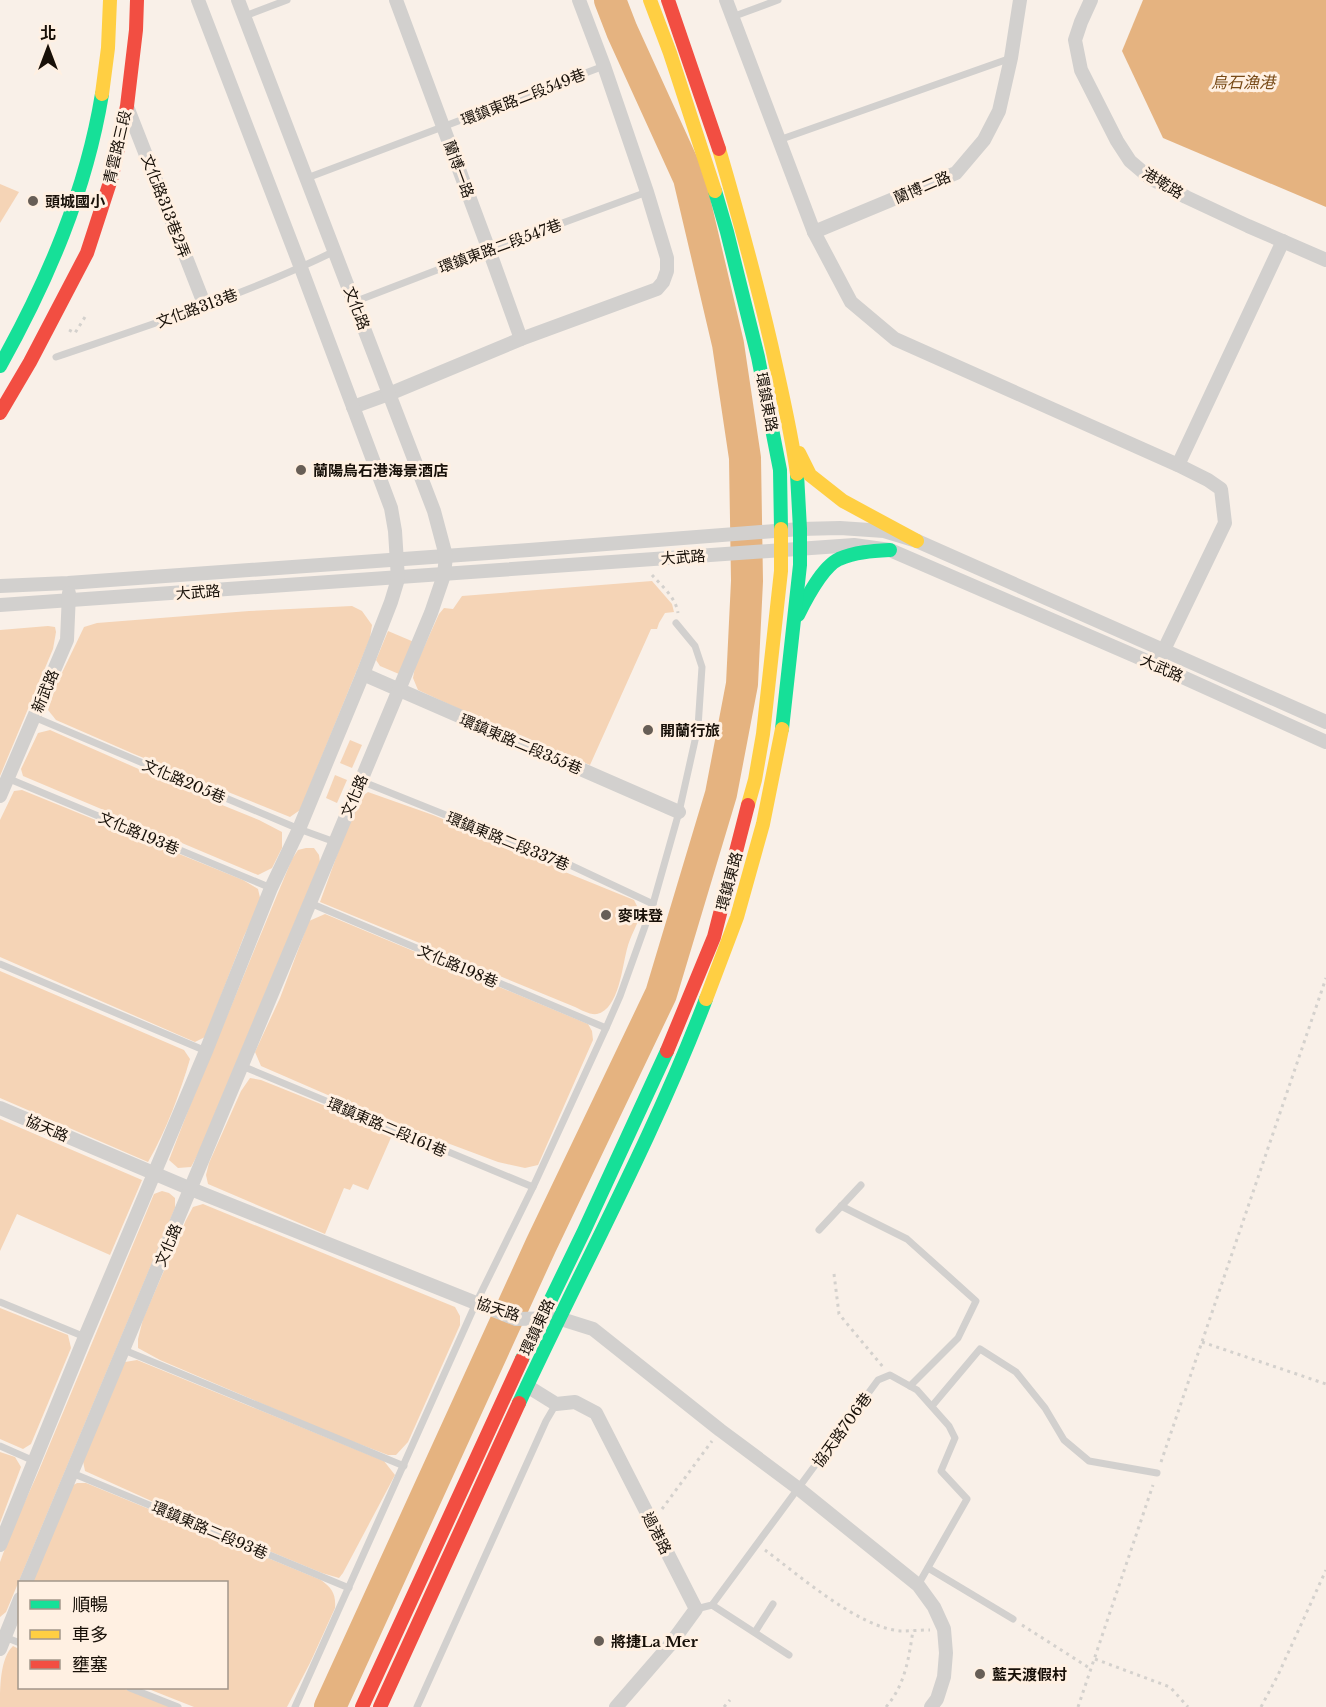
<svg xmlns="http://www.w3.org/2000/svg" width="1326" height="1707" viewBox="0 0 1326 1707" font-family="'Libre Baskerville','Noto Sans TC',serif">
<rect width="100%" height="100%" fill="#f9f0e8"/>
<!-- green -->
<g fill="#f5d4b6">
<path d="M0,184L19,192L0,223Z"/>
<path d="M652,581L672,604L674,612L665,613L659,623L657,629H651L590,765L483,720L418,690L413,678L415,667L439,614L444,608L453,609L462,596Z"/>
<path d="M352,606L362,611L372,625L370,638L300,810L290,817L134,754L56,720L48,710L57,683L84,627L97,623L249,611Z"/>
<path d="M48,626L55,627L56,632L53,649L0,776V630Z"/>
<path d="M388,631L414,642L399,674L380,666L376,660Z"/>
<path d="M50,730L200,796L259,820L282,832V848L272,868L258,875L23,776L21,769L38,733Z"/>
<path d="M350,740L362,745L352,768L340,763Z"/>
<path d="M335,775L347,780L337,803L326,798Z"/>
<path d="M22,790L243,880L258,889L261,902L244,936L205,1037L195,1042L0,957V820L14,791Z"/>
<path d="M368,792L433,815L541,859L565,872L634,900L641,914C637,925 630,937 627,949C622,967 619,1009 597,1014C590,1015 581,1010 575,1007L320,902L357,800Z"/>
<path d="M306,848H314L319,855L320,862L198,1154L191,1167L178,1168L169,1160L191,1103L292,859L298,850Z"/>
<path d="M325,914L588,1024L592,1031L593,1040L538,1165L525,1168L498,1162L383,1119L261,1066L255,1052L280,998L309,921Z"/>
<path d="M0,971L184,1050L190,1059C180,1093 166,1131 148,1162L0,1098Z"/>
<path d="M250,1078L261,1080L393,1133L368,1190L353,1184L350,1190L344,1188L325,1234L208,1184L206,1175L209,1163L241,1091Z"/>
<path d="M0,1119L142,1180L110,1255L17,1214L0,1251Z"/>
<path d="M162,1191L169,1193L175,1198V1208L6,1612L0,1617V1562L11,1532L37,1475L154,1194Z"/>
<path d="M203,1204L455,1307L460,1316V1325L408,1442L396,1455H388L333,1434L160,1360L138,1348V1339L143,1319L186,1220L193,1207Z"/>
<path d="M0,1308L68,1335L71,1348L31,1444L23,1449L0,1439Z"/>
<path d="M137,1360L384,1461L395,1475L343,1573L339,1578L322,1573L178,1513L85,1471L83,1461L125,1362Z"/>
<path d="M0,1452L15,1457L21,1467L0,1523Z"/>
<path d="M77,1483H86L321,1580C332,1588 336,1594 335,1608L310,1663L287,1707H194L146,1688H226V1582H32L70,1487Z"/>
<path d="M13,1646L19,1649L20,1688H122L173,1707H0C0,1688 0,1658 13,1646Z"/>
</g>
<!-- water -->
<path fill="#e5b380" d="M1143,0H1326V207L1163,138L1122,51Z"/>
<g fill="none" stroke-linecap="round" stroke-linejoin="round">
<!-- river -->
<path stroke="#e5b380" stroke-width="32" d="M330,1707L541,1245L661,994L721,794L742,684L747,581L745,458L728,344L689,178L622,31L610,0"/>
<!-- path -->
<g stroke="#d4d1cd" stroke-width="3" stroke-dasharray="3 4.5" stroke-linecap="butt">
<path d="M69,330L75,333L85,317"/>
<path d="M652,575C662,586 676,598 678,613"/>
<path d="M834,1274L839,1314L883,1367"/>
<path d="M1202,1342L1326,1384"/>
<path d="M1161,1462L1326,978"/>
<path d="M662,1509L712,1441"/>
<path d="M765,1550C800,1576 859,1628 901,1631C910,1631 920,1630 930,1630"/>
<path d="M1022,1625L1091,1669"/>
<path d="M1095,1659L1170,1687L1188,1707"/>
<path d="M724,1707L730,1700"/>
<path d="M886,1707C905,1685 909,1658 913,1630"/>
<path d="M1078,1707L1153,1485"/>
<path d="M1261,1707L1278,1675L1326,1570"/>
</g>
<!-- lane -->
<g stroke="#d2d0ce" stroke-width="7">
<path d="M245,16L287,0"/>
<path d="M732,17L778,0"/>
<path d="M779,140L1011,58"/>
<path d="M307,178L604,66"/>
<path d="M354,302L489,250L647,192"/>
<path d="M56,357C150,325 245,295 335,251"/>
<path d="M34,717L299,829L335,842"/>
<path d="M7,778L271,888"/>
<path d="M361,781L570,865L653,904"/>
<path d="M310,903L606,1028"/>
<path d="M0,964L206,1051"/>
<path d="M242,1066L533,1187"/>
<path d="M841,1206L907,1239L976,1301L958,1338L910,1386"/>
<path d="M819,1230L861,1185"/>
<path d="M0,1302L85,1337"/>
<path d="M124,1350L404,1466"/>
<path d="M932,1406L980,1349L1016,1372L1045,1408L1064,1440L1089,1461L1157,1473"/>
<path d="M0,1446L34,1461"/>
<path d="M72,1473L349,1588"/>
<path d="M928,1568L1013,1619"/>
<path d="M712,1605L789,1655"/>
<path d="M696,1609L712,1605L878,1380L890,1375L917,1390L949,1426L955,1438L941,1471L967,1499L918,1585"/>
<path d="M755,1632L773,1604"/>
<path d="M2,1636L20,1643"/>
<path d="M130,1688L178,1707"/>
<path d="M295,1707L476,1303L533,1187L606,1028L620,996L653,904L679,812L698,727L702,667L695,646L676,623"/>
<path d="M417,1707L546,1421L556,1404"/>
</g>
<!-- street -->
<g stroke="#d2d0ce" stroke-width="14">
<path d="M396,0L489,250L521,339"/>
<path d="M726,0L814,232L851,302L895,339L1178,465L1208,480L1221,489L1225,523L1160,658"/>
<path d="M1091,0L1081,22L1075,40L1081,70L1117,141L1130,161L1150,178L1186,197L1248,226L1326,260"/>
<path d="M128,109L205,306"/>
<path d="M814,232L956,173L984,140L999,111L1011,58L1020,0"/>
<path d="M353,407L389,394L521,339L657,289L663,282L667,271V258L647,192L604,66L579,0"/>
<path d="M1178,465L1283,241"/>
<path d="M0,586L68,583L529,550L800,529L840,528L884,531L917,541L1326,722"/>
<path d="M0,605L854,545L890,550L1156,665L1326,742"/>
<path d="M363,674L679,812"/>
<path d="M0,796L67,640L69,593"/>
<path d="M0,1108L191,1189L516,1319L558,1318L593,1329L720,1430L799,1489L918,1585L934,1607L944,1629L946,1653L944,1677L937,1699L931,1707"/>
<path d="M527,1386L556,1404L575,1402L596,1413L696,1609L669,1646L616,1707"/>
<path d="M0,1545L85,1337L206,1051L271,888L299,829L363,674L391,602L398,579L395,531L391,508L301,268L198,0"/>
<path d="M26,1582L431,613L444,575L446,556L434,511L238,0"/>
<path d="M0,1649L20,1599"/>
</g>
<!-- fast -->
<g stroke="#16e098" stroke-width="14">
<path d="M715,191L727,232L758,357L780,470L781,529"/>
<path d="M0,366C48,280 86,191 102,94"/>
<path d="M798,615C806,599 822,567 839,559C855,552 873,551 890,550"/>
<path d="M782,729L800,565V529L797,474"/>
<path d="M522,1359L584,1231L667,1051"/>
<path d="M519,1403C581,1269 653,1138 706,999"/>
</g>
<!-- slow -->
<g stroke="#ffcf43" stroke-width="14">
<path d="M650,0L670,53L715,191"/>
<path d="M102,94L108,48L110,0"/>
<path d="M719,149C740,221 760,293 776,366C784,402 792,437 797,474"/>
<path d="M799,453L810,475L843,501L917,541"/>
<path d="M748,805L755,780L763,734L781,571V529"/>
<path d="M706,999L737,917L763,824L782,729"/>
</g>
<!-- jam -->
<g stroke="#f24e42" stroke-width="14">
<path d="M668,0L719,149"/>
<path d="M0,413L30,362L87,253L112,176L127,106L136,30L137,0"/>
<path d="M667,1051L714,937L748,805"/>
<path d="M362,1707L522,1359"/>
<path d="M380,1707L519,1403"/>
</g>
</g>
<!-- markers -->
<g fill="#675e56" stroke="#fff0e2" stroke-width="2">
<circle cx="33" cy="201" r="6"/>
<circle cx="301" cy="470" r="6"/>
<circle cx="648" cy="730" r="6"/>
<circle cx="606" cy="915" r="6"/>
<circle cx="599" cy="1641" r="6"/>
<circle cx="980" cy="1674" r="6"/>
</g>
<g text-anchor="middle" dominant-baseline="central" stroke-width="6" stroke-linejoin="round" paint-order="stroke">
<!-- street labels -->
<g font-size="15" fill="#181008" stroke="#fff0e2">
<text transform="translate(523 97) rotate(-21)">環鎮東路二段549巷</text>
<text transform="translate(117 147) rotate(-77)">青雲路三段</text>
<text transform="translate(459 169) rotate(70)">蘭博一路</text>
<text transform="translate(1163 183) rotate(31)">港墘路</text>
<text transform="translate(922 187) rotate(-23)">蘭博二路</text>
<text transform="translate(166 206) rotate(69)">文化路313巷2弄</text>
<text transform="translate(500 246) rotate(-20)">環鎮東路二段547巷</text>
<text transform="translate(197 308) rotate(-20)">文化路313巷</text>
<text transform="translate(357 308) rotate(69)">文化路</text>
<text transform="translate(767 402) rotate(79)">環鎮東路</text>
<text transform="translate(683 557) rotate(-4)">大武路</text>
<text transform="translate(198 592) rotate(-4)">大武路</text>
<text transform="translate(1162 668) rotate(24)">大武路</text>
<text transform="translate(45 691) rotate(-67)">新武路</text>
<text transform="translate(521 744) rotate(23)">環鎮東路二段355巷</text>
<text transform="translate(184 781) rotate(23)">文化路205巷</text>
<text transform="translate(354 796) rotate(-67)">文化路</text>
<text transform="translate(139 833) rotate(23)">文化路193巷</text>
<text transform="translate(508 841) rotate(22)">環鎮東路二段337巷</text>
<text transform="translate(729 881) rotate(-75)">環鎮東路</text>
<text transform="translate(458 966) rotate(23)">文化路198巷</text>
<text transform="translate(387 1127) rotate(23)">環鎮東路二段161巷</text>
<text transform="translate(47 1128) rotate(23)">協天路</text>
<text transform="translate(168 1245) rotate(-67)">文化路</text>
<text transform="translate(498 1309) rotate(18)">協天路</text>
<text transform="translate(537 1327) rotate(-65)">環鎮東路</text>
<text transform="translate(842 1430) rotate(-54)">協天路706巷</text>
<text transform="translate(210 1530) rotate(23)">環鎮東路二段93巷</text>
<text transform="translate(657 1533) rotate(63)">過港路</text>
</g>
<!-- poi labels -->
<g font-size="15" font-weight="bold" fill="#181008" stroke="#fff0e2" text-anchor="start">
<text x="45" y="201">頭城國小</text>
<text x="313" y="470">蘭陽烏石港海景酒店</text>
<text x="660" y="730">開蘭行旅</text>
<text x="618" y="915">麥味登</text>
<text x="611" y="1641">將捷La Mer</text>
<text x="992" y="1674">藍天渡假村</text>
</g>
<!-- water labels -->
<g font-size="16" font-style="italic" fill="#784a17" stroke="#fff0e2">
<text x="1243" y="82">烏石漁港</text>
</g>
</g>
<!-- legend -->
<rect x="18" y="1581" width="210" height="108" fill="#fff0e2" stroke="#a3968b" stroke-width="1.5"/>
<rect x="30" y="1600" width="30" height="9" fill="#16e098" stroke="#a3968b" stroke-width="1.5"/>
<text x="72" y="1611" font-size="18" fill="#181008">順暢</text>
<rect x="30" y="1630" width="30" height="9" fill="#ffcf43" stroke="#a3968b" stroke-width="1.5"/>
<text x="72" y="1641" font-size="18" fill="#181008">車多</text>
<rect x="30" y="1660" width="30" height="9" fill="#f24e42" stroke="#a3968b" stroke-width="1.5"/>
<text x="72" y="1671" font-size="18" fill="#181008">壅塞</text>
<!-- north arrow -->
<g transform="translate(48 48)" stroke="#fff0e2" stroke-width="4.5" paint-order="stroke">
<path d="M0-4.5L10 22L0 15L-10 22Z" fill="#181008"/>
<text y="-9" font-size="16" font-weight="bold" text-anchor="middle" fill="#181008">北</text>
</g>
</svg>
